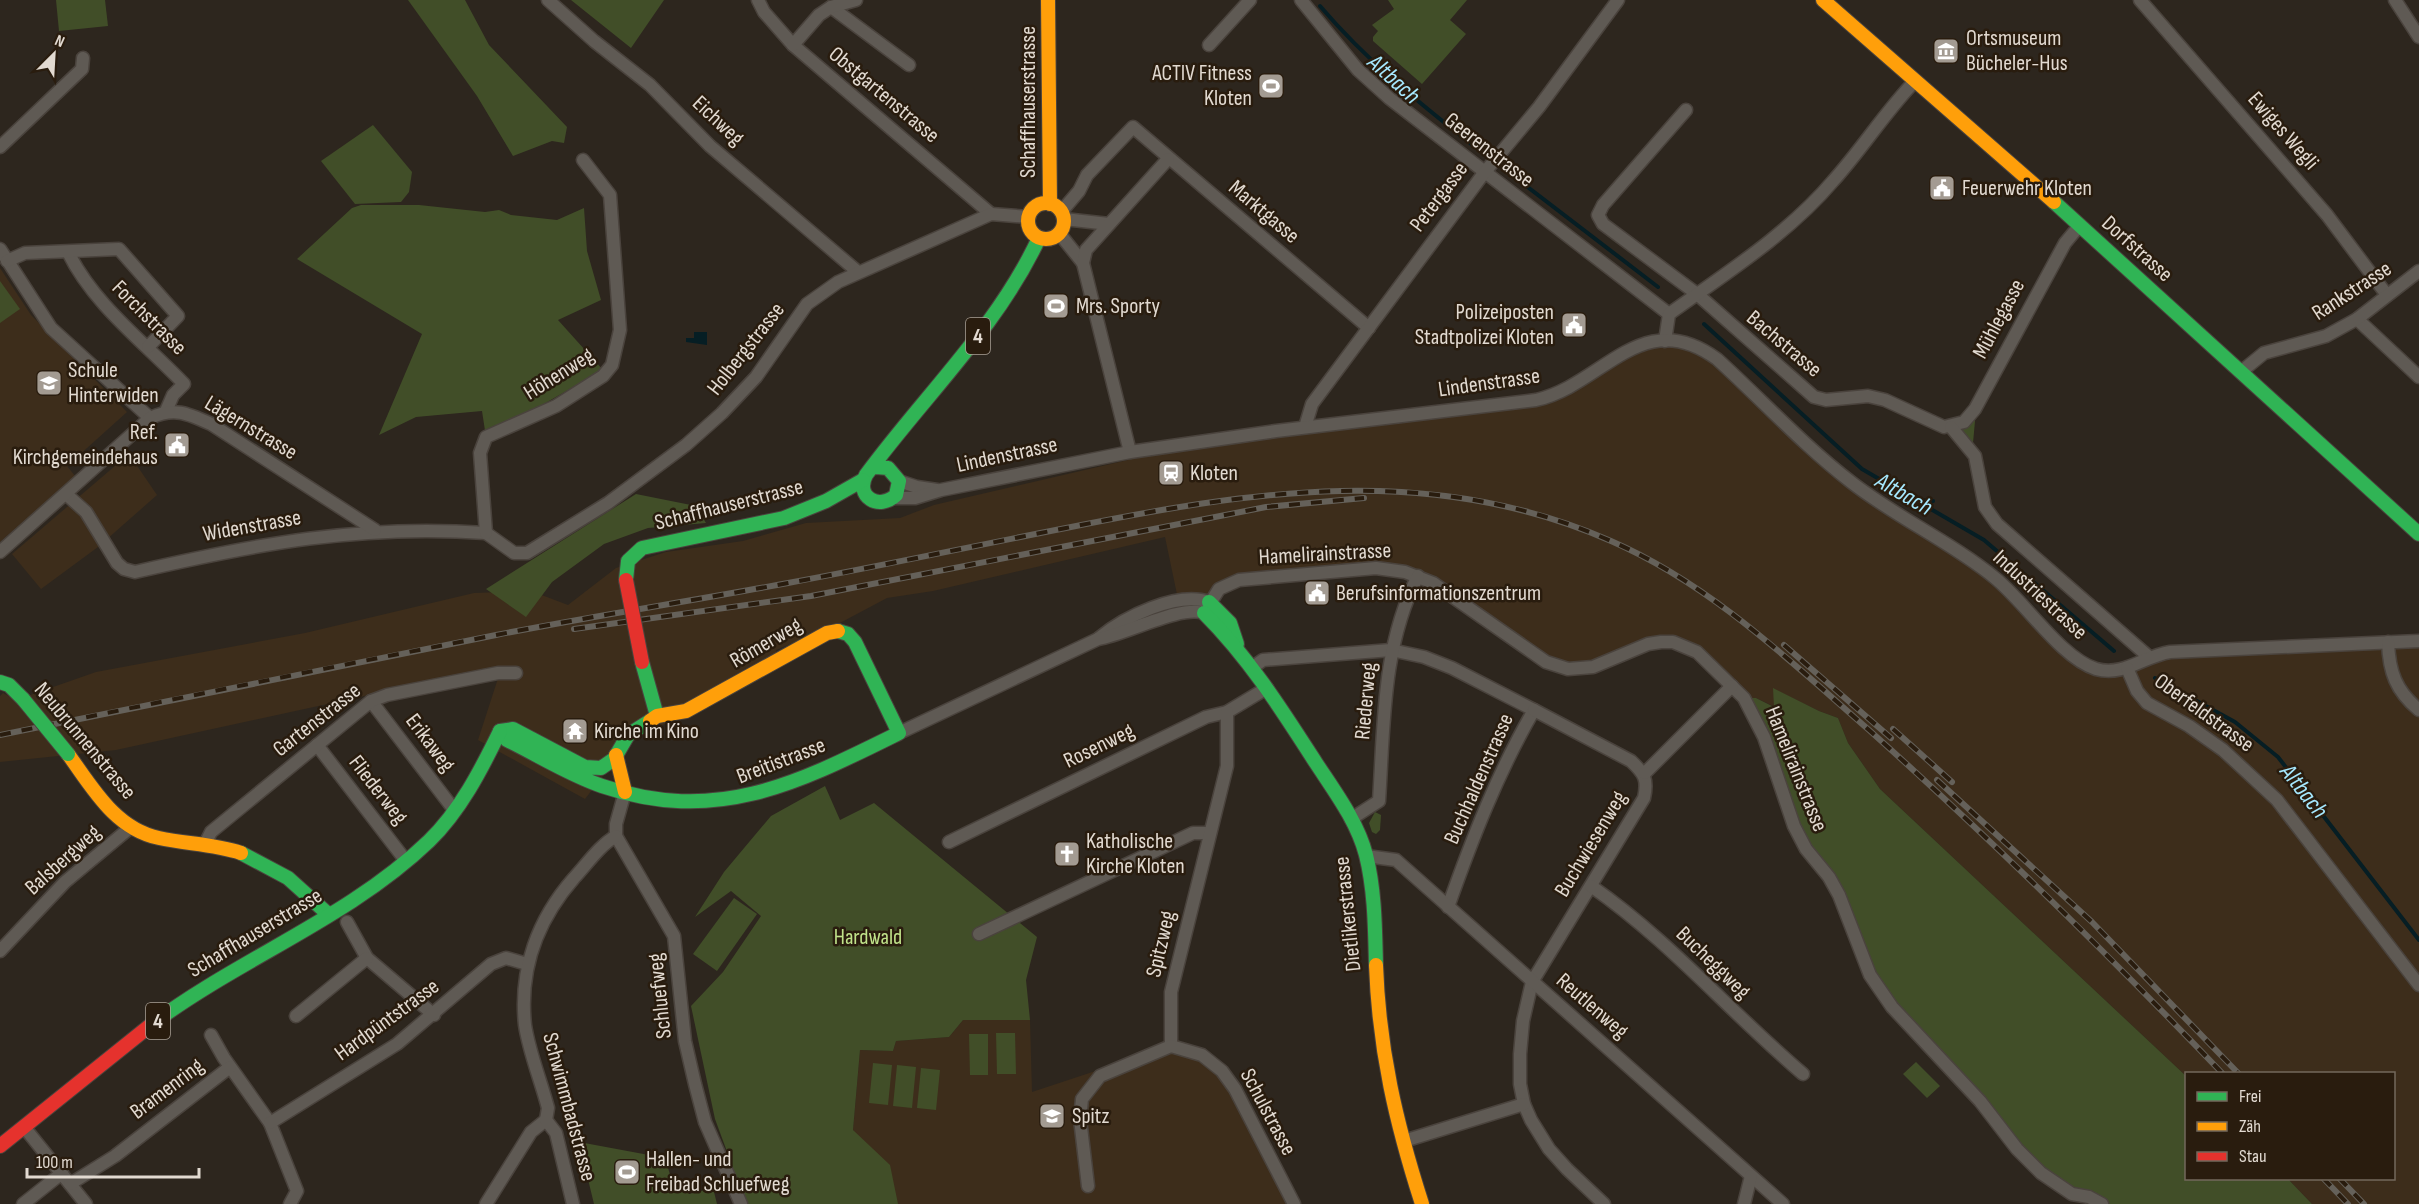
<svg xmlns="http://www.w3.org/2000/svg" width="2419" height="1204" viewBox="0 0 2419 1204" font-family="'Sofia Sans Condensed',sans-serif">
<rect width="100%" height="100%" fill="#2d261e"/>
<!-- built -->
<g fill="#3d2d1b">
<path d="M0,268L31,315L127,412L67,466L75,476L0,542Z"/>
<path d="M1640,344L1695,346L1837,470L1969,558L2054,637L2095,668L2149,657L2419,641V1204H2312L2288,1179L2394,1178V1074H2186V1076L1880,789L1848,743L1838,718L1819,711L1774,689L1775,707L1756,698H1744L1707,660L1673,642L1568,669L1405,572L1226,584L1204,613L1179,604L1165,537L933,591L887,598L838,624L776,650L775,671L630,741L585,799L478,740L502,666L116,750L0,762V696L3,693L16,700L96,672L305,633L474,593L531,591L568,605L616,568L666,552L743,541L806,523L900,518L934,505L1145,456L1536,400Z"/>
<path d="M129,454L157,495L98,547L41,589L12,554Z"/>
<path d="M963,1020H1030L1032,1092L1171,1046L1222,1071L1294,1204H898L853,1130L860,1050L893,1051L896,1041L949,1037Z"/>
</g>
<!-- green -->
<g fill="#414e28">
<path d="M56,0H105L108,26L59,31Z"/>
<path d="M408,0H465L489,45L567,127L564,143L552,141L513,156L477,96Z"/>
<path d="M571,0H664L631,48Z"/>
<path d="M1388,0H1467L1450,20L1466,34L1422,84L1373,41V37L1378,31L1372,25L1394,9Z"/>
<path d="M373,125L412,172L409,192L401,202L355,204L321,161Z"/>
<path d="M361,205H419L485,212L499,210L511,215L557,220L584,208L587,251L601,300L558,320L603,370L486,437L482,411L416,417L379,435L422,334L297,259L352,208Z"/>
<path d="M0,281L20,309L0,323Z"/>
<path d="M1973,420L1975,421L1973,443L1962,430Z"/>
<path d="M636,494L696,506L706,523L648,528L604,544L552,582L526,617L486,589Z"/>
<path d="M1773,688L1819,711L1838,718L1848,743L1880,789L2186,1076V1178L2288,1179L2312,1204H2102L2041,1173L1870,975L1839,895L1806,849L1744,698H1756L1774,707Z"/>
<path d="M825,786L840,820L874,803L1037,937L1026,980L1030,1020H963L949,1037L896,1041L893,1051L860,1050L853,1130L890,1165L898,1204H745L728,1162L729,1157L715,1119L691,1006L723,972L761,916L731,891L695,917L724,872L771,816Z"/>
<path d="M1375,812L1381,815L1380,830L1376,834L1372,832L1369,823Z"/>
<path d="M734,898L757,914L717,971L693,954Z"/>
<path d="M996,1033H1015L1016,1074H997Z"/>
<path d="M969,1034H988V1075H970Z"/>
<path d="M1916,1062L1940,1086L1927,1098L1903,1074Z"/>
<path d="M873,1063L892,1065L888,1105L869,1103Z"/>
<path d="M897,1065L916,1067L912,1108L893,1106Z"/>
<path d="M921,1068L940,1070L936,1110L917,1108Z"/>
<path d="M579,1142L665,1158L676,1194L675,1188L685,1181L689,1194L713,1188L717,1204H594Z"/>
</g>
<!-- water -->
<path fill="#061e24" d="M694,332H707V345L686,342V338H694Z"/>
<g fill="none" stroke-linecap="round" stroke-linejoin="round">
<!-- stream -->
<g stroke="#061e24" stroke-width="4">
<path d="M1320,6C1367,61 1418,102 1475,147"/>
<path d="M1512,175L1658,287"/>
<path d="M1704,324L1862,469L1984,540L2114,651"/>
<path d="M1919,500L1933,501"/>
<path d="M2155,678L2235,722L2278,757L2419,940"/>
</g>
<defs>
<g id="street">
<path d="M548,0L594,41L650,85L710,146L858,272"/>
<path d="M758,0L764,12L793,45L991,214"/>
<path d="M1301,0L1358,70L1389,98L1669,314"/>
<path d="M2140,0L2327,215L2387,295"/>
<path d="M2395,0L2419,37"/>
<path d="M831,7L909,65"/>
<path d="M793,45L819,15L831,7L856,0"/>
<path d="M1209,45L1250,0"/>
<path d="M1686,110L1603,205L1598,215L1603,224L1697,294L1814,397L1826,400L1868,396L1885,400L1944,427L1964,422L1975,409L2065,243L2080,225"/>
<path d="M0,147L82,69L83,58"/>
<path d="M1061,212L1079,191L1087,175L1133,127L1369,328"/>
<path d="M1064,219L1109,224"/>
<path d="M1059,233L1083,263"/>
<path d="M0,249L51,328L150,418"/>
<path d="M68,252C94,305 144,342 184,384L173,395L166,411"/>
<path d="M7,261L25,253L119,249L178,316L148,347"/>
<path d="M2357,319L2419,377"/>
<path d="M1665,341L1669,314C1725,274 1788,234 1833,181C1862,149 1885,112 1915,81"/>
<path d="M2242,371L2264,353L2326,336L2357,319L2419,271"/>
<path d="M1305,427L1312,404L1484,173L1539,107L1618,0"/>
<path d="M1951,427L1975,456L1985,507L1997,524L2149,657"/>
<path d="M1130,452L1083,263L1086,250L1168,159"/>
<path d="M899,481L917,487L937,490"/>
<path d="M66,494L86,512L117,563L124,569L135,572C256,544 361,524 486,533"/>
<path d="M893,498H915L941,490L1130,452L1276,431L1536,400C1603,385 1642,304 1717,359C1762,400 1804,446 1851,482C1897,518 1951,542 1995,578C2025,602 2061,658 2096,669C2123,677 2144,656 2170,652L2419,641"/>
<path d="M486,533L514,553H527L608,503L686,445L722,413L756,377L807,304L838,282L991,214L1029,217"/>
<path d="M486,533L480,453L486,437L556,406L603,376L612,365L620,330L610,195L583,160"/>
<path d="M0,552L150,418C174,407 187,413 211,424L375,530"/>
<path d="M1099,638C1124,617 1177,591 1209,602"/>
<path d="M2388,642C2389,672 2396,691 2419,710"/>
<path d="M1253,667L1263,660L1391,650L1424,657L1452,668L1534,710C1498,772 1472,839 1448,907"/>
<path d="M2127,668L2137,691L2147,703L2189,726L2223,750L2277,800L2419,985"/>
<path d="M371,701L455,811"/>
<path d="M1534,710L1631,761C1645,774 1648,780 1644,798L1532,982L1523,1021L1520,1054V1084L1524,1104L1531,1120L1549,1149L1567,1169L1604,1204"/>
<path d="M899,733L1098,639C1127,634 1180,605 1204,613L1219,589L1239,580L1376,568L1405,572L1433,583L1546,662L1568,669L1593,667L1648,644L1661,642H1673L1697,652L1744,698L1764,737L1794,826L1806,849L1829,877L1839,895L1870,975L1892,1007L1980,1101L2017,1149L2041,1173L2072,1194L2089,1197L2102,1204"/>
<path d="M317,745L406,861"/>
<path d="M1645,773L1732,686"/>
<path d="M625,792L616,824V836L674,936L685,1041L695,1084L705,1122L741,1204"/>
<path d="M1351,819L1379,801C1384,725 1382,646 1418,576"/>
<path d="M949,842L1206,717L1227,712L1267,688"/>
<path d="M205,844L211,832L371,701L387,695L498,673H516"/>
<path d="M1366,856L1396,860L1783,1204"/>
<path d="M1591,886C1669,940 1731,1013 1803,1074"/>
<path d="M347,922L367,958L434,1015"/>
<path d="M979,934L1193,833H1210"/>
<path d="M0,951L65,882L131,827"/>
<path d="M296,1016L367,958"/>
<path d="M211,1035L224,1058L270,1123L297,1191L290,1204"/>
<path d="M1171,1046V992L1227,766V712"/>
<path d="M270,1123L397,1044L491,964L506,958L527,964"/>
<path d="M24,1127L86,1204"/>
<path d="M1404,1141L1524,1104"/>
<path d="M70,1184L115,1156L230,1067"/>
<path d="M1088,1186L1080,1119L1082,1099L1100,1076L1171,1046L1202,1055L1222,1071L1235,1089L1294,1204"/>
<path d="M23,1204L62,1173"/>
<path d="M486,1204L531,1132L546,1120"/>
<path d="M573,1204L556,1133L546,1120L548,1108C541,1081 529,1052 525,1025C519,969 538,919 574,878C587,864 600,845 616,836"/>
<path d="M1744,1204L1751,1176"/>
</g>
<g id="fast">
<path d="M2054,202L2419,534"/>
<path d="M876,467L888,468L899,481L896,495C879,511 855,497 866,475C924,396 997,328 1039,238"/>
<path d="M626,580L628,561L642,548L784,518L826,501L863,480"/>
<path d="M1209,602L1230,623L1237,644"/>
<path d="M1204,613C1249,658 1282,710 1316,763C1335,792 1357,821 1366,855C1375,891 1375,929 1376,965"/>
<path d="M642,662L657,716"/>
<path d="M0,682L9,685L23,699"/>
<path d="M650,721L628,735L614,759L601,768L585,767L513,729L500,731L507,740C538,755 569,775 602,786C717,825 798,783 899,733L855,642L848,634L838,631"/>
<path d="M241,853L288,878L328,914"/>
<path d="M152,1024C240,958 349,918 429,841C460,811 481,770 500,731"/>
</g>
<g id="slow">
<path d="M1048,0L1050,204"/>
<path d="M1823,0L2054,202"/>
<circle cx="1046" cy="221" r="18"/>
<path d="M650,721L657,716L686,711L827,633L838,631"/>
<path d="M68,754C92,787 115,829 159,838C186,844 214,844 241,853"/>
<path d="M616,755L625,792"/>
<path d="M1376,965C1379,1050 1396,1123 1422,1204"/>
</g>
<path id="jam" d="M0,1146L152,1024"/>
</defs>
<!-- street casing -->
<use href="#street" stroke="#4a433d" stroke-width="15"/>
<!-- fast casing -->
<use href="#fast" stroke="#4a433d" stroke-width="16"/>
<!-- slow casing -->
<use href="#slow" stroke="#4a433d" stroke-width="16"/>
<!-- jam casing -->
<use href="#jam" stroke="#4a433d" stroke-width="16"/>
<!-- street -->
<use href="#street" stroke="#5f5a54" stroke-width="12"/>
<!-- fast -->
<use href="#fast" stroke="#30b455" stroke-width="14"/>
<!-- slow -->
<use href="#slow" stroke="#ff9f0a" stroke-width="14"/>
<!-- jam -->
<use href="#jam" stroke="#e5322d" stroke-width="14"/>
<defs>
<g id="rail">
<path d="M574,629L811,596L1266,507L1364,498"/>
<path d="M1784,645L1891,738"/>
<path d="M1893,729L1952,782"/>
<path d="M0,735C165,701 330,667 496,635C593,616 691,601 788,583C881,566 973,546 1066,528C1251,491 1432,462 1611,541C1710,584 1789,660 1869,730C1992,840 2109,955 2223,1074"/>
<path d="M1937,780L2092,922L2239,1074"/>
<path d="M2323,1178L2348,1204"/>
<path d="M2339,1178L2364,1204"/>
</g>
</defs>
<!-- rail casing -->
<use href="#rail" stroke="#65615a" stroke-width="6"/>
<!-- rail -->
<use href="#rail" stroke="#291c0e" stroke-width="4" stroke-dasharray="11" stroke-linecap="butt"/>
<defs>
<path id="fast-bridge" d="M23,699L68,754"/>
<path id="jam-bridge" d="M626,580L642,662"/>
</defs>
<!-- fast-bridge casing -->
<use href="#fast-bridge" stroke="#4a433d" stroke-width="16" stroke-linecap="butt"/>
<!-- jam-bridge casing -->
<use href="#jam-bridge" stroke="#4a433d" stroke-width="16" stroke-linecap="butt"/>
<!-- fast-bridge -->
<use href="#fast-bridge" stroke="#30b455" stroke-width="14"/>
<!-- jam-bridge -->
<use href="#jam-bridge" stroke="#e5322d" stroke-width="14"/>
</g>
<!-- icons -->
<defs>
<symbol id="museum-square" viewBox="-11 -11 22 22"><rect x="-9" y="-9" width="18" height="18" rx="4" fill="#a39b92" stroke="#291c0e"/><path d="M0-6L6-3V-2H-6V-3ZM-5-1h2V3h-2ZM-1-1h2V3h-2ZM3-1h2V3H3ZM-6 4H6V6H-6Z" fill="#fff"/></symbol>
<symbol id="stadium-square" viewBox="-11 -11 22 22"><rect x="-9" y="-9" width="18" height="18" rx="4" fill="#a39b92" stroke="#291c0e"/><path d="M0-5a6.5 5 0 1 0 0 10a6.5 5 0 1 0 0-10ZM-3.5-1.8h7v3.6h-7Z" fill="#fff"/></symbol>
<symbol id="civic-square" viewBox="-11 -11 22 22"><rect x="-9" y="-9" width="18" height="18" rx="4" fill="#a39b92" stroke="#291c0e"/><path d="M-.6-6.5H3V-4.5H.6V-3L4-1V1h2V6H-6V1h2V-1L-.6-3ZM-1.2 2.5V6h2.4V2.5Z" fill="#fff"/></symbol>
<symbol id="school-square" viewBox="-11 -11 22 22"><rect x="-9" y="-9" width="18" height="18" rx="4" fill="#a39b92" stroke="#291c0e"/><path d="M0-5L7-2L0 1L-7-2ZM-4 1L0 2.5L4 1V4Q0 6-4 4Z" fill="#fff"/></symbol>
<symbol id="station-square" viewBox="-11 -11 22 22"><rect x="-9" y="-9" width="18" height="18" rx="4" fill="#a39b92" stroke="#291c0e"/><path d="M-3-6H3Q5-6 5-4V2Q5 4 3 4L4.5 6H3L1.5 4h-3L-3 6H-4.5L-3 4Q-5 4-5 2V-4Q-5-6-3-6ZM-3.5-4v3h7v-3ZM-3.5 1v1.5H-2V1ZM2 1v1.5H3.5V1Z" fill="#fff"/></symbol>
<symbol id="temple-square" viewBox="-11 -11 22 22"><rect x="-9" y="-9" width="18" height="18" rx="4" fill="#a39b92" stroke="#291c0e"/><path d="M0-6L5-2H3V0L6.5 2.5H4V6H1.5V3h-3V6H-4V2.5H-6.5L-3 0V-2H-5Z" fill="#fff"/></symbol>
<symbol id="church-square" viewBox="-11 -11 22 22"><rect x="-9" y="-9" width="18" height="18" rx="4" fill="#a39b92" stroke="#291c0e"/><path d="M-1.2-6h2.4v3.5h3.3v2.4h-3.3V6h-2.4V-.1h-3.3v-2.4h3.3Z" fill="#fff"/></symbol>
</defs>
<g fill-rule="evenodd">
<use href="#museum-square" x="1931" y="36" width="30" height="30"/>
<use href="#stadium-square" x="1256" y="71" width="30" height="30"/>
<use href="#civic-square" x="1927" y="173" width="30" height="30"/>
<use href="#stadium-square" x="1041" y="291" width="30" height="30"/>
<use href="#civic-square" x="1559" y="310" width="30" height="30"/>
<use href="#school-square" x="34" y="368" width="30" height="30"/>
<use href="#civic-square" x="162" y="430" width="30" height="30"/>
<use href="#station-square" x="1156" y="458" width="30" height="30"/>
<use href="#civic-square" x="1302" y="578" width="30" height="30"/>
<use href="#temple-square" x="560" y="716" width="30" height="30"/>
<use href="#church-square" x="1052" y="839" width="30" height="30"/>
<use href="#school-square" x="1037" y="1101" width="30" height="30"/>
<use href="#stadium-square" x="612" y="1157" width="30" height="30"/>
</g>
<g text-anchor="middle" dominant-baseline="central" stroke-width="5" stroke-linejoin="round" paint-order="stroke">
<!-- shield labels -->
<g fill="#291c0e" stroke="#aaa196" stroke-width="1.5">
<rect x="966" y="318" width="24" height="36" rx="4.5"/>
<rect x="146" y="1003" width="24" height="36" rx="4.5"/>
</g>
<g font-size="21" font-weight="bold" fill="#e2dad1">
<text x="978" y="336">4</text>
<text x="158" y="1021">4</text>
</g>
<!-- poi labels -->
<g font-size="22" fill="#e2dad1" stroke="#291c0e" text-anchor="start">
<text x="1966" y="38">Ortsmuseum<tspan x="1966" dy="25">Bücheler-Hus</tspan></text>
<text x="1252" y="73" text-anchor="end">ACTIV Fitness<tspan x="1252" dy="25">Kloten</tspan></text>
<text x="1962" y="188">Feuerwehr Kloten</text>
<text x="1076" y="306">Mrs. Sporty</text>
<text x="1554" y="312" text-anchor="end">Polizeiposten<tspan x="1554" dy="25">Stadtpolizei Kloten</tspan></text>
<text x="68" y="370">Schule<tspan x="68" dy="25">Hinterwiden</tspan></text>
<text x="158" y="432" text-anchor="end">Ref.<tspan x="158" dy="25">Kirchgemeindehaus</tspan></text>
<text x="1190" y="473">Kloten</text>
<text x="1336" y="593">Berufsinformationszentrum</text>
<text x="594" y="731">Kirche im Kino</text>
<text x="1086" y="841">Katholische<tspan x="1086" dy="25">Kirche Kloten</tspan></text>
<text x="1072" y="1116">Spitz</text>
<text x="646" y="1159">Hallen- und<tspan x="646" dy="25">Freibad Schluefweg</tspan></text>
</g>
<!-- street labels -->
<g font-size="22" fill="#e2dad1" stroke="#291c0e">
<text transform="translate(884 95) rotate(40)">Obstgartenstrasse</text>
<text transform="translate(1028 102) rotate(-90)">Schaffhauserstrasse</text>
<text transform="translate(718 121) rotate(43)">Eichweg</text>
<text transform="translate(2283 131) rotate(49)">Ewiges Wegli</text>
<text transform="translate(1489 150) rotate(38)">Geerenstrasse</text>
<text transform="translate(1439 197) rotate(-53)">Petergasse</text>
<text transform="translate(1264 212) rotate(40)">Marktgasse</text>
<text transform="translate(2137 249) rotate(42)">Dorfstrasse</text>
<text transform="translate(2352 291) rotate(-33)">Rankstrasse</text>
<text transform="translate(149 318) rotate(45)">Forchstrasse</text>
<text transform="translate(1999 319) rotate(-62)">Mühlegasse</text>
<text transform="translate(1784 344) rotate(40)">Bachstrasse</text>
<text transform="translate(746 349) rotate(-52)">Holbergstrasse</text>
<text transform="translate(559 374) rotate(-32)">Höhenweg</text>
<text transform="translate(1489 383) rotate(-8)">Lindenstrasse</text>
<text transform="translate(251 428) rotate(31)">Lägernstrasse</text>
<text transform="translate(1007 455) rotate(-12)">Lindenstrasse</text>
<text transform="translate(729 505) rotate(-14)">Schaffhauserstrasse</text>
<text transform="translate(252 526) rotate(-10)">Widenstrasse</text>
<text transform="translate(1325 554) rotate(-3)">Hamelirainstrasse</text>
<text transform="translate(2040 595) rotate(43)">Industriestrasse</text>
<text transform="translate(766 643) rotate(-30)">Römerweg</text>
<text transform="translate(1366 701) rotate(-85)">Riederweg</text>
<text transform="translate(2204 713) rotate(36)">Oberfeldstrasse</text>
<text transform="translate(317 720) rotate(-38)">Gartenstrasse</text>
<text transform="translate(85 741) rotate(50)">Neubrunnenstrasse</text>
<text transform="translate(430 743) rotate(53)">Erikaweg</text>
<text transform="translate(1099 746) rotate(-26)">Rosenweg</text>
<text transform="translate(781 761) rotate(-21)">Breitistrasse</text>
<text transform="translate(1796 769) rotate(68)">Hamelirainstrasse</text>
<text transform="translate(1479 779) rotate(-66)">Buchhaldenstrasse</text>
<text transform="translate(378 790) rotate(52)">Fliederweg</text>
<text transform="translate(1591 844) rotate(-59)">Buchwiesenweg</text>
<text transform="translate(63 860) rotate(-42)">Balsbergweg</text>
<text transform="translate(1348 914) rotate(-96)">Dietlikerstrasse</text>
<text transform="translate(255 933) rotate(-31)">Schaffhauserstrasse</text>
<text transform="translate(1161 944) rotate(-77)">Spitzweg</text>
<text transform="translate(1713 963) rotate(44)">Bucheggweg</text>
<text transform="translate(660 996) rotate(-96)">Schluefweg</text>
<text transform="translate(1592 1006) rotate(41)">Reutlenweg</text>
<text transform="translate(387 1020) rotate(-36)">Hardpüntstrasse</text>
<text transform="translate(167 1089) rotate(-37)">Bramenring</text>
<text transform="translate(569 1107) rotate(75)">Schwimmbadstrasse</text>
<text transform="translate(1268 1112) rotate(62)">Schulstrasse</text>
</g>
<!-- park labels -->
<g font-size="22" fill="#c0e38a" stroke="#291c0e">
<text x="868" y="937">Hardwald</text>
</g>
<!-- water labels -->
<g font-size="24" font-style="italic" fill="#a6e8fe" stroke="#291c0e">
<text transform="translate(1394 79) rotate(42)">Altbach</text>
<text transform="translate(1904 494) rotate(30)">Altbach</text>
<text transform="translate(2304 791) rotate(52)">Altbach</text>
</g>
</g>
<!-- legend -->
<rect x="2185" y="1072" width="210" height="108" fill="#291c0e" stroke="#73685c" stroke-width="1.5"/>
<rect x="2197" y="1092" width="30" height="9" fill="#30b455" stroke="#73685c" stroke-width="1.5"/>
<text x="2239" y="1102" font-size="18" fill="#e2dad1">Frei</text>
<rect x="2197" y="1122" width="30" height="9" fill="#ff9f0a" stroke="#73685c" stroke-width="1.5"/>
<text x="2239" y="1132" font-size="18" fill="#e2dad1">Zäh</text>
<rect x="2197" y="1152" width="30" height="9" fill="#e5322d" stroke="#73685c" stroke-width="1.5"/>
<text x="2239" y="1162" font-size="18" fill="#e2dad1">Stau</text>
<!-- north arrow -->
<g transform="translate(54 54) rotate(24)" stroke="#291c0e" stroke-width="4.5" paint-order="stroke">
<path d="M0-4.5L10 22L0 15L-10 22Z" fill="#e2dad1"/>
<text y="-9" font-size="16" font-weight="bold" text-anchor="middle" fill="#e2dad1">N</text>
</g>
<!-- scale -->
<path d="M27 1168v9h172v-9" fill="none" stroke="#e2dad1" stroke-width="3"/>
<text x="36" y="1168" font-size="18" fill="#e2dad1" stroke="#291c0e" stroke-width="4.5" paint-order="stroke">100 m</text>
</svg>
